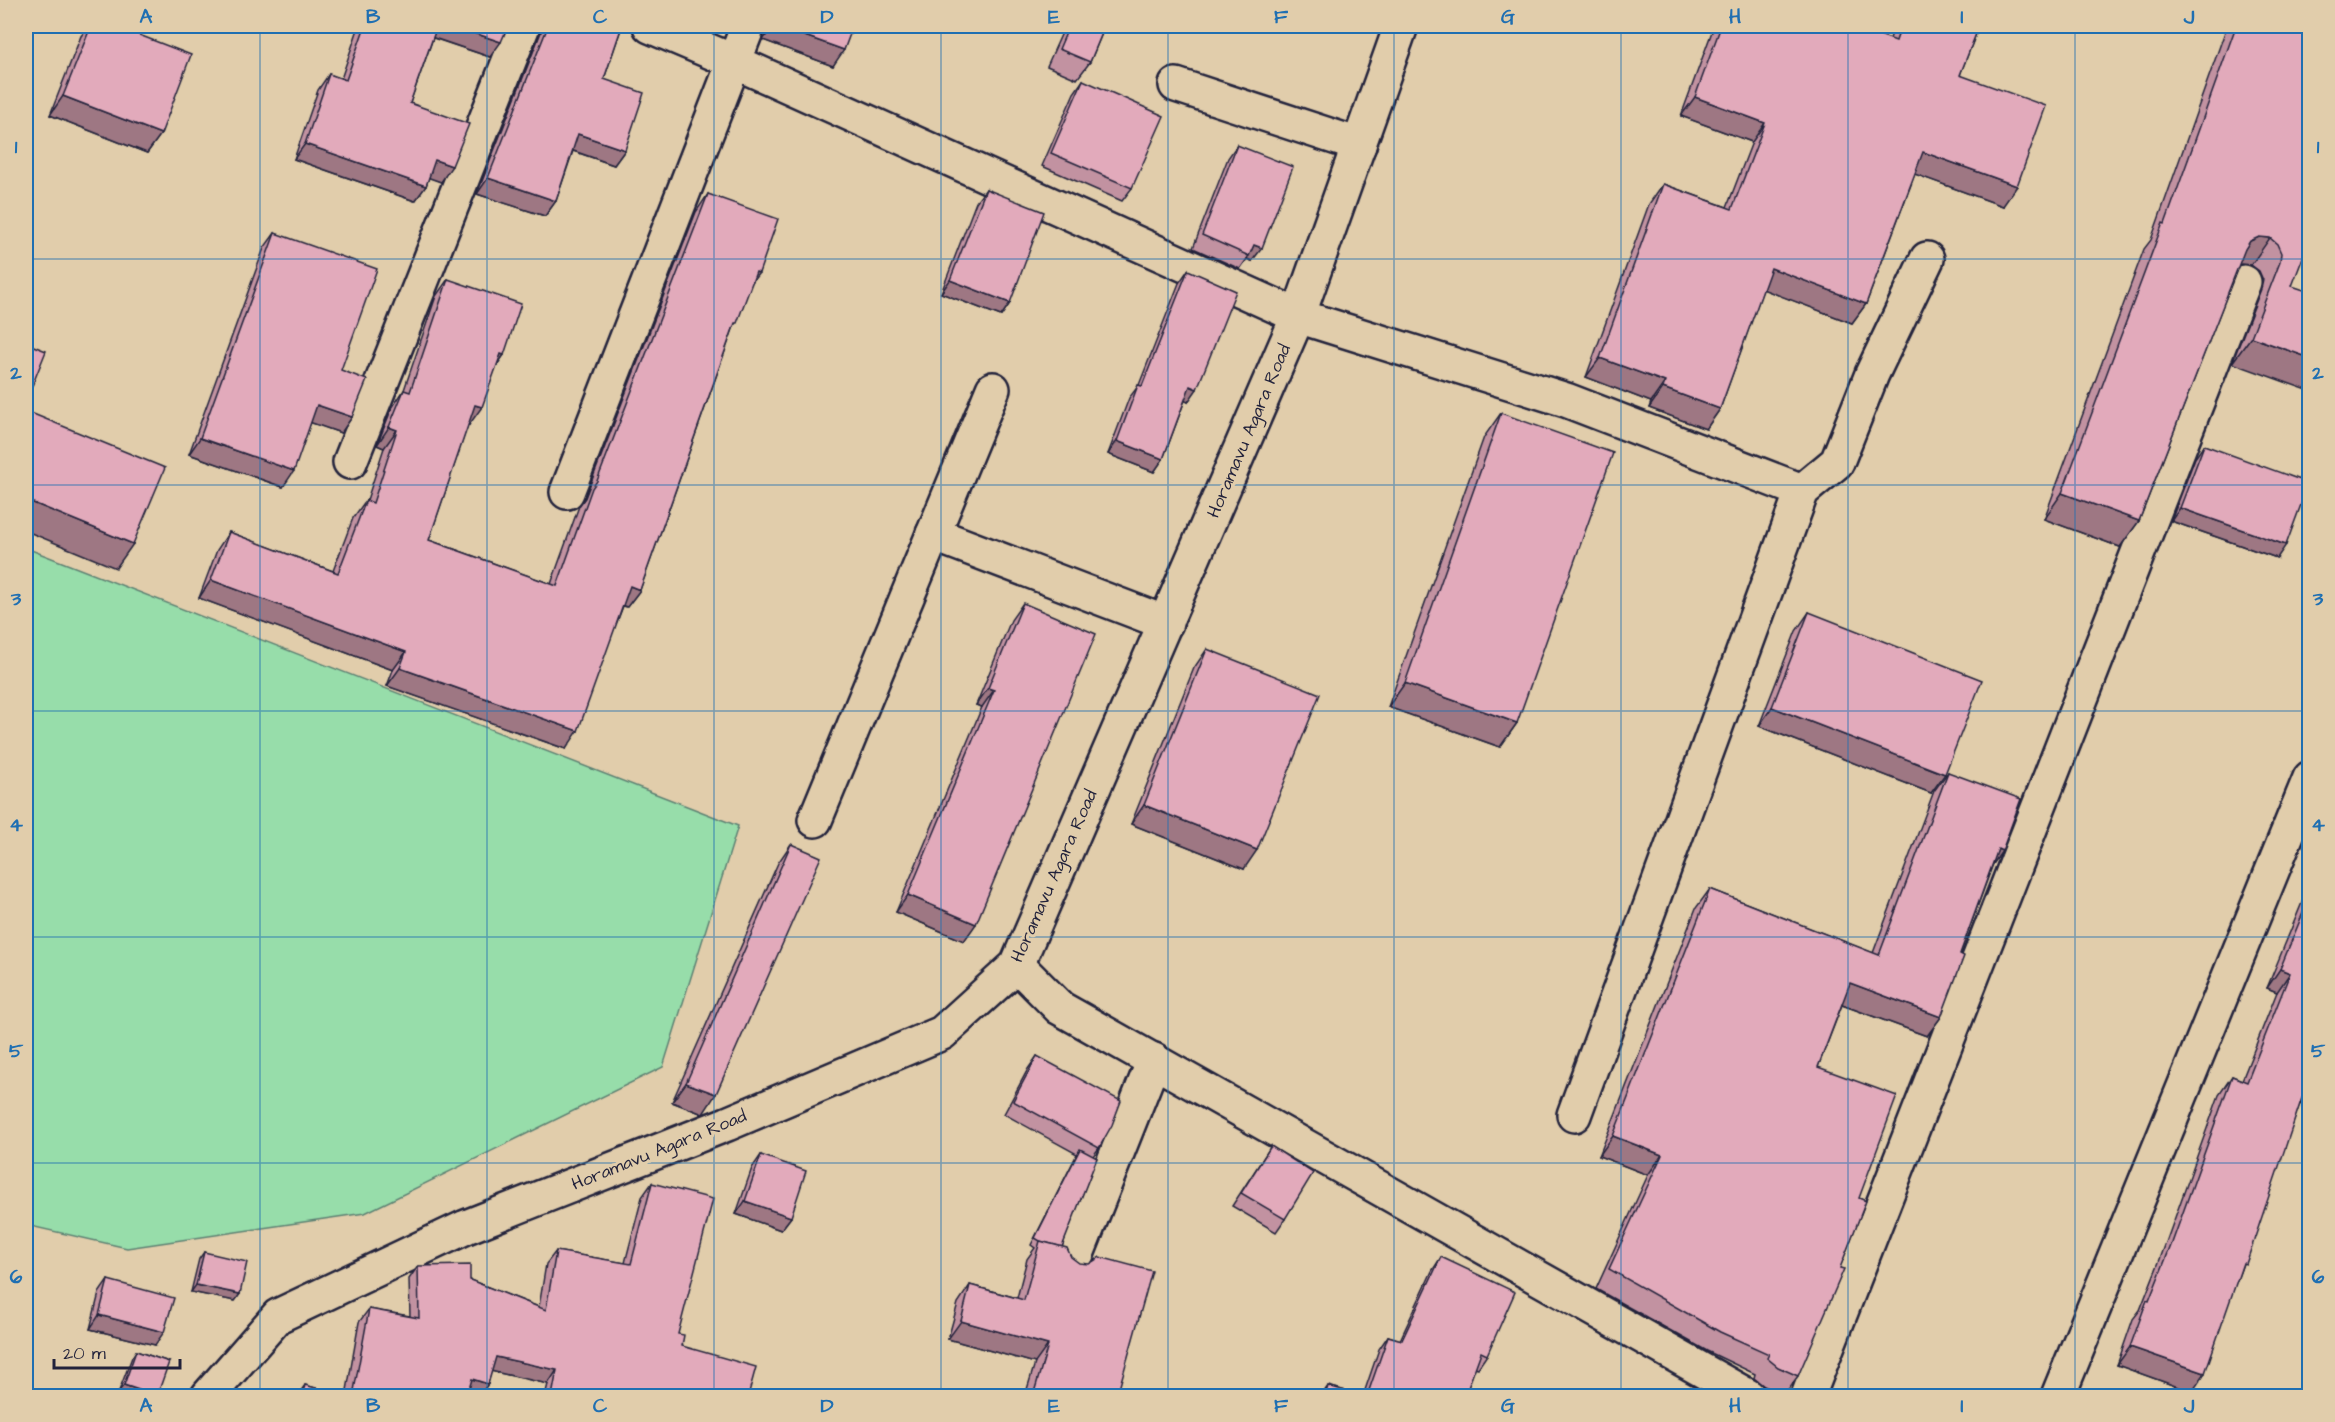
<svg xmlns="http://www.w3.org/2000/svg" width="2335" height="1422" viewBox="0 0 2335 1422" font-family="'Architects Daughter',sans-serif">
<rect width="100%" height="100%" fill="#e1cdab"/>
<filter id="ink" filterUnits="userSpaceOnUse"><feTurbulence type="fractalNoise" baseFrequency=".0167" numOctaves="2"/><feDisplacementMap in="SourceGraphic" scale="12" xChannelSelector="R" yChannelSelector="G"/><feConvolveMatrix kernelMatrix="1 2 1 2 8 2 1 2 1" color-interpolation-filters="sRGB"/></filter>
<g filter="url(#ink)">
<!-- green -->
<path fill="#97ddaa" stroke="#5c8072" stroke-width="1.5" d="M26,548L738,826L663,1067L365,1213L127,1248L26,1225Z"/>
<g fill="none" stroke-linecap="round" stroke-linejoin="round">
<defs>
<g id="minor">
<path d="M650,26L735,62L1298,316L1566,400L1802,491"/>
<path d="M1176,85L1359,145"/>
<path d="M350,462L523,26"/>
<path d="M567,492L748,26"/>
<path d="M933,534L1166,623"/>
<path d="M815,820L993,389"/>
<path d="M1017,965L1060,1008L1748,1396"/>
<path d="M1574,1115L1802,491L1837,462L1872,374L1927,259"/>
<path d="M1073,1264L1154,1060"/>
<path d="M1808,1396L2244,282"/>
<path d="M2058,1396L2310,778"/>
</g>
<path id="tertiary" d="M208,1396L278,1316L466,1227L727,1124L942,1033L1017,965L1298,316L1401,26"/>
</defs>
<!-- minor casing -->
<use href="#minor" stroke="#22223b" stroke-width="38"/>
<!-- tertiary casing -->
<use href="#tertiary" stroke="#22223b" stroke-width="38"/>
<!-- minor -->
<use href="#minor" stroke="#e1cdab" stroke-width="33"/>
<!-- tertiary -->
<use href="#tertiary" stroke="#e1cdab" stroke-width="33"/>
</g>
<!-- wall -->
<g fill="#c292a1" stroke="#22223b" stroke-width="1.5">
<path d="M89,26H116L161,134L147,153L50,115L81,36Z"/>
<path d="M359,26H508L490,57L433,38L410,103L441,182L429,177L426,186L415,201L294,159L318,90L329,74L341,79Z"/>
<path d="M541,26H622L604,79L625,150L614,165L573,151L556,201L545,216L477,194L541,32Z"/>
<path d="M766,26H853L833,66L763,40Z"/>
<path d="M1065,26H1105L1090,62L1077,79L1047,66Z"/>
<path d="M1714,26H1855L1890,39L1894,26H1979L1960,75L2003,206L1915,174L1866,304L1852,323L1763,289L1720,409L1706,429L1649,408L1651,402L1586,377L1649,204L1663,184L1727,207L1752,142L1681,116Z"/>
<path d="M2227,26H2310L2302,107L2292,286L2232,363L2261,289L2263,280L2259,271L2251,265L2241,264H2239L2139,521L2120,547L2044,519L2144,249L2151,240Z"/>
<path d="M1083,80L1132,188L1122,201L1042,166L1074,93Z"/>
<path d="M1237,145L1252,261L1247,259L1240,269L1193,248L1228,158Z"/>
<path d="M986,189L1010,303L1001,316L941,293L976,202Z"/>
<path d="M708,194L751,283L733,329L640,590L627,607L623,606L566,749L387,686L393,670L199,598L217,550L229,532L333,571L353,518L366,500H367L384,448L377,445L392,408L404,390L436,296L448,279L504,355L497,365L469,425L468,424L429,540L551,584L579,506L585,498L696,212Z"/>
<path d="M275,233L341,370L352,417L341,433L311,422L283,487L189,454L264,248Z"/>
<path d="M1188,270V402L1185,400L1163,459L1154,472L1108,454L1129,398L1139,385L1179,283Z"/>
<path d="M1501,413L1517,723L1500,747L1388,707L1484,437Z"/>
<path d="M2204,445L2277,558L2171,521L2195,458Z"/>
<path d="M1023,603L964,941L896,912L982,707L976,705L1011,620Z"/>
<path d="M1809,612L1931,793L1759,726L1796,631Z"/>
<path d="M1207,649L1244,869L1131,824L1194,668Z"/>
<path d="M1948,772L2002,851L1993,864L1960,954L1941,1017L1927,1036L1842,1005L1818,1067L1859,1198L1798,1376L1784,1395L1764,1386L1754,1378L1755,1374L1707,1351L1596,1289L1648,1175L1599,1156L1696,908L1710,889L1873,953L1934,791Z"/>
<path d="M791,844L703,1114L672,1102L778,863Z"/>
<path d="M2310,883V1087L2305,1098L2299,1106L2240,1272L2192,1392L2117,1365L2133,1319L2140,1310L2159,1262L2219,1095L2232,1076L2242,1080L2277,992L2267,988Z"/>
<path d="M1037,1056L1099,1148L1093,1156L1062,1247L1117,1396H1025L1035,1363L948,1339L958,1303L970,1285L1017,1298L1027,1259L1035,1248L1031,1245L1077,1154L1004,1114L1028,1069Z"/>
<path d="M1271,1146L1285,1219L1276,1232L1232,1206Z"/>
<path d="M761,1155L791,1217L781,1230L736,1214L752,1168Z"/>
<path d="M652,1183L678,1334L682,1346L748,1396H545L548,1384L491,1371L488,1384L479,1396L467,1394V1396H346L359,1322L369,1309L410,1316L409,1279L418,1266L470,1280L539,1307L546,1264L556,1251L625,1263L642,1197Z"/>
<path d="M204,1252L240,1294L235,1301L191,1292L199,1259Z"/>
<path d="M1441,1257L1487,1355L1478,1368L1475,1367L1465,1396H1321L1328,1386L1363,1396L1379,1349L1388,1336L1400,1340L1432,1271Z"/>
<path d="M108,1280L155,1345L90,1329L99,1293Z"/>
<path d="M136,1351L169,1362L119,1391L132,1357Z"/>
<path d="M305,1385L344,1396H297Z"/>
</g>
<!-- shaded-wall -->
<g fill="#9e7783" stroke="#22223b" stroke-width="1.5">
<path d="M436,26H453L501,42L490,57L428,36Z"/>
<path d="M698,26H711L708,29Z"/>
<path d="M773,26H777L844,50L833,66L763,40Z"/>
<path d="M63,96L161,134L147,153L50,115Z"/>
<path d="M1695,97L1765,123L1752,142L1681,116Z"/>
<path d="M578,134L625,150L614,165L568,149Z"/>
<path d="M305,144L426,186L415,201L294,159Z"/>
<path d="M1923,152L2017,186L2003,206L1909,172Z"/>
<path d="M435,160L452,166L441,182L424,176Z"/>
<path d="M488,178L556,201L545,216L477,194Z"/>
<path d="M2259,237L2270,238L2251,265L2241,264L2232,268L2250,241Z"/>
<path d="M1254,245L1262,248L1252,261L1247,259Z"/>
<path d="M1771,268L1866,304L1852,323L1757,287Z"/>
<path d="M756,272L759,273L746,290Z"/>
<path d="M950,280L1010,303L1001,316L941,293Z"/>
<path d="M2251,337L2310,358V391L2232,363Z"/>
<path d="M501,354L504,355L491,373Z"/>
<path d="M1600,358L1665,382L1651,402L1586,377Z"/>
<path d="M1190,386L1197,389L1188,402L1181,399Z"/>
<path d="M1663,388L1720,409L1706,429L1649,408Z"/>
<path d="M317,405L352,417L341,433L306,421Z"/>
<path d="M475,405L482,407L469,425L462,422Z"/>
<path d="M389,427L397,430L384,448L377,445Z"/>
<path d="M200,438L294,471L283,487L189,454Z"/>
<path d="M1117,441L1163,459L1154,472L1108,454Z"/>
<path d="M2062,493L2139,521L2120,547L2044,519Z"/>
<path d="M26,500L133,544L116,568L26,531Z"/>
<path d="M2180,508L2286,545L2277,558L2171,521Z"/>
<path d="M211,580L406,652L393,670L199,598Z"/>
<path d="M630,586L640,590L627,607L617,604Z"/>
<path d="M400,668L578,731L566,749L387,686Z"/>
<path d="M1405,683L1517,723L1500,747L1388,707Z"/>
<path d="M988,688L994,690L982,707L976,705Z"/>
<path d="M1772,707L1945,774L1931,793L1759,726Z"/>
<path d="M1144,805L1257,850L1244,869L1131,824Z"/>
<path d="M1998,849L2002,851L1989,870Z"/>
<path d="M908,895L976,924L964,941L896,912Z"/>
<path d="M2280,969L2290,973L2277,992L2267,988Z"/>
<path d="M1850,983L1941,1017L1927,1036L1837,1003Z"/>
<path d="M686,1083L716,1094L703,1114L672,1102Z"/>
<path d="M1613,1136L1662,1155L1648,1175L1599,1156Z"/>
<path d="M745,1201L791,1217L781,1230L736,1214Z"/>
<path d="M196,1285L240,1294L235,1301L191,1292Z"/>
<path d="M99,1315L164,1332L155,1345L90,1329Z"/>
<path d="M961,1321L1048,1345L1035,1363L948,1339Z"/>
<path d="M2130,1347L2205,1373L2192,1392L2117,1365Z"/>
<path d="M496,1357L557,1370L548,1384L486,1370Z"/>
<path d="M472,1379L488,1384L479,1396L462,1393Z"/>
<path d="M124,1385L157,1396H134L119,1391Z"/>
</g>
<!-- building -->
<g fill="#e2aabb" stroke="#22223b" stroke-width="1.5">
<path d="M91,26H116L191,55L161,134L63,96Z"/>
<path d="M365,26H437L410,103L469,124L452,166L435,160L426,186L305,144L329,74L346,80Z"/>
<path d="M453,26H508L501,42Z"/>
<path d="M548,26H622L604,79L644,93L625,150L578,134L556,201L488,178Z"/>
<path d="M777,26H853L844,50Z"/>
<path d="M1069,26H1105L1090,62L1059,49Z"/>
<path d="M1721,26H1855L1896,41L1901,26H1979L1960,75L2046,106L2017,186L1923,152L1866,304L1771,268L1720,409L1663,388L1665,382L1600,358L1663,184L1732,209L1765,123L1695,97Z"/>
<path d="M2236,26H2310V85L2302,107L2310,109V239L2292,286L2310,292V358L2251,337L2280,262L2281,253L2277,244L2270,238L2259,237L2250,241L2245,249L2139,521L2062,493L2163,223L2165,224Z"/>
<path d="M1083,80L1164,116L1132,188L1051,153Z"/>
<path d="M1237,145L1293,167L1262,248L1254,245L1249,256L1202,235Z"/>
<path d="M986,189L1044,212L1010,303L950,280Z"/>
<path d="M708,194L778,219L759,273L756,272L737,323H735L640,590L630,586L578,731L400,668L406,652L211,580L229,532L338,573L366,500L373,503L397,430L389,427L404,390L410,392L448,279L521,304L504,355L501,354L482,407L475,405L429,540L557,586L592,488L597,481Z"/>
<path d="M275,233L377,269L341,370L367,380L352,417L317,405L294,471L200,438Z"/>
<path d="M1188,270L1236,291L1197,389L1190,386L1163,459L1117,441L1138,385L1142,386Z"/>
<path d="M26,343L46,351L26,401Z"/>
<path d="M26,411L165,468L133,544L26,500Z"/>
<path d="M1501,413L1613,453L1517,723L1405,683Z"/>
<path d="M2204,445L2309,483L2286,545L2180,508Z"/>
<path d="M1023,603L1096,634L976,924L908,895L994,690L988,688Z"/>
<path d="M1809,612L1982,680L1945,774L1772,707Z"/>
<path d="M1207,649L1320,694L1257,850L1144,805Z"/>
<path d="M1948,772L2021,799L2002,851L1998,849L1960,954L1964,956L1941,1017L1850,983L1818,1067L1897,1096L1859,1198L1866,1201L1840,1268L1844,1269L1798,1376L1778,1367L1767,1358L1769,1354L1720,1332L1609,1269L1662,1155L1613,1136L1710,889L1879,955Z"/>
<path d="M791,844L821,857L716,1094L686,1083Z"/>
<path d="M2310,896V1087L2305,1098H2302L2246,1264L2243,1263L2205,1373L2130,1347L2147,1300L2149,1301L2172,1243L2232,1076L2247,1082L2290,973L2280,969Z"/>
<path d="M1037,1056L1121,1101L1112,1125L1099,1148L1013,1101Z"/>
<path d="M1271,1146L1313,1173L1285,1219L1241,1193Z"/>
<path d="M1080,1149L1097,1158L1062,1247L1040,1241L1035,1238Z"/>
<path d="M761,1155L806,1171L791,1217L745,1201Z"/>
<path d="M652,1183L713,1199L678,1334L684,1335L682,1346L756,1367L748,1396H552L557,1370L496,1357L488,1384L472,1379L467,1396H353L369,1309L419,1318L418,1266L470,1265V1280L546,1310L556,1251L631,1264Z"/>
<path d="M1040,1241L1067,1248L1071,1257L1079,1263L1089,1264L1100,1257L1152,1271L1117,1396H1033L1048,1345L961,1321L970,1285L1024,1300Z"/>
<path d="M204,1252L247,1262L240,1294L196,1285Z"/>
<path d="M1441,1257L1515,1292L1487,1355L1481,1352L1465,1396H1367L1388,1336L1402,1340Z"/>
<path d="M108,1280L174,1298L164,1332L99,1315Z"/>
<path d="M136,1351L169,1362L157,1396L124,1385Z"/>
<path d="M305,1385L344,1396H302Z"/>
<path d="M1328,1386L1364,1396H1325Z"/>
</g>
</g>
<!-- grid -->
<path fill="none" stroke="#1f6fb2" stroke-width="1.5" stroke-opacity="0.55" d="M260,26V1396M487,26V1396M714,26V1396M941,26V1396M1168,26V1396M1394,26V1396M1621,26V1396M1848,26V1396M2075,26V1396M26,259H2310M26,485H2310M26,711H2310M26,937H2310M26,1163H2310"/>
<g text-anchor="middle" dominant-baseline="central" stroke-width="6" stroke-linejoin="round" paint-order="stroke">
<!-- street labels -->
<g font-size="18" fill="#22223b" stroke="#e1cdab">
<text transform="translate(1249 431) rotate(-67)">Horamavu Agara Road</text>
<text transform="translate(1054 876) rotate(-66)">Horamavu Agara Road</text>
<text transform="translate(659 1150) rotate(-22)">Horamavu Agara Road</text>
</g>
</g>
<!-- margin -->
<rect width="2335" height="1422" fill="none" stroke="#e1cdab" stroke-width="66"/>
<!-- scale -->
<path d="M54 1359v9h126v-9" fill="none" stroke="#22223b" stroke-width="3"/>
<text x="63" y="1359" font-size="18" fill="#22223b" stroke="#e1cdab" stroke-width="4.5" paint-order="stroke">20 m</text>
<rect x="33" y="33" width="2269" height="1356" fill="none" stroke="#1f6fb2" stroke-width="2"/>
<g font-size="20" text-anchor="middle" font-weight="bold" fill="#1f6fb2">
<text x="146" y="23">A</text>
<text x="373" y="23">B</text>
<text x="600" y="23">C</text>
<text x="827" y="23">D</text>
<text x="1054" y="23">E</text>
<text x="1281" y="23">F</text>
<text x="1508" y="23">G</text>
<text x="1735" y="23">H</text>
<text x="1962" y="23">I</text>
<text x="2189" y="23">J</text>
<text x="16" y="153">1</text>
<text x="2318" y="153">1</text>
<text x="16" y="379">2</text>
<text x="2318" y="379">2</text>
<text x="16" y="605">3</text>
<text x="2318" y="605">3</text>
<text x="16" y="831">4</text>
<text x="2318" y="831">4</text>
<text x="16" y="1057">5</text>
<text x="2318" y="1057">5</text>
<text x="16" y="1283">6</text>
<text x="2318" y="1283">6</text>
<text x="146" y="1412">A</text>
<text x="373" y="1412">B</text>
<text x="600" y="1412">C</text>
<text x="827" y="1412">D</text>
<text x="1054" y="1412">E</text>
<text x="1281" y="1412">F</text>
<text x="1508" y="1412">G</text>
<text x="1735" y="1412">H</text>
<text x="1962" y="1412">I</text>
<text x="2189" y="1412">J</text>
</g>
</svg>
